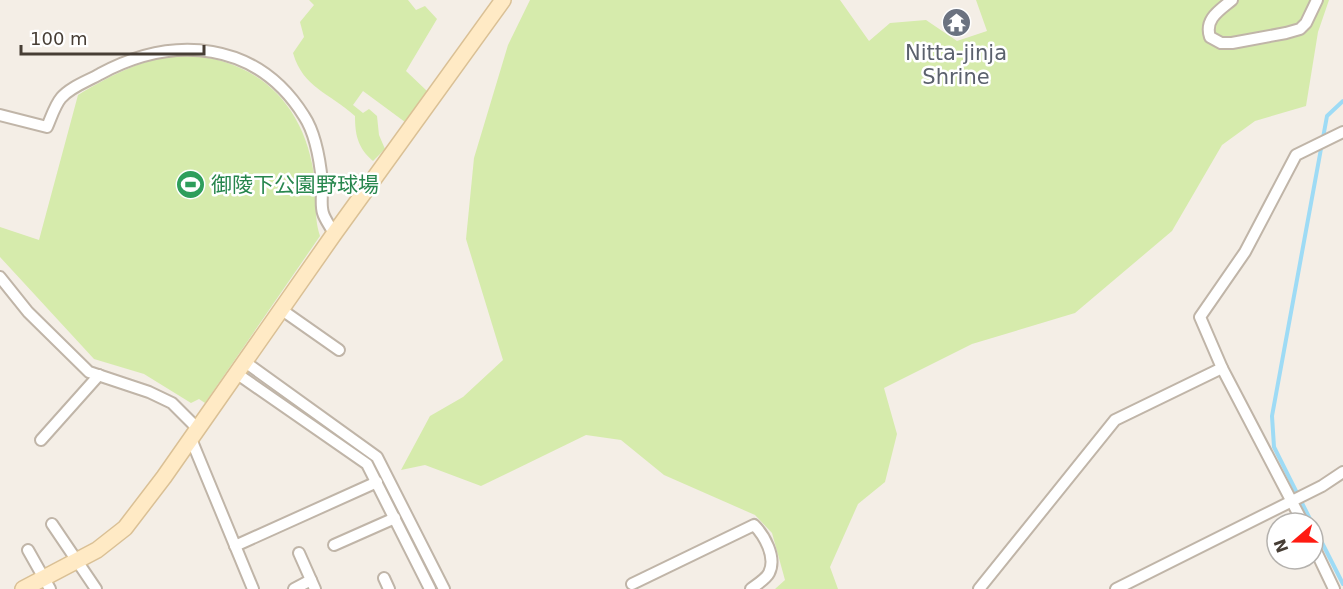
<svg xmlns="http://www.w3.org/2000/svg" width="1343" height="589" viewBox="0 0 1343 589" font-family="'DejaVu Sans','Noto Sans JP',sans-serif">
<rect width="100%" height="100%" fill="#f4eee6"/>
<!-- green -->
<g fill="#d6ebac">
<path d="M309,0H408L416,10L425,6L437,19L406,71L427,91L405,122L363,91L353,105L363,113L369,109L377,116L379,135L385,149L373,161C358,148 355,135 355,116C330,93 303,88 293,53L304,37L300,22L314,5Z"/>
<path d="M530,0H840L869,41L890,23L926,20L957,41L987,31L976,0H1329L1318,32L1306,106L1255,121L1222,145L1172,231L1075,313L972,344L884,388L897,434L885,482L858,504L830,567L838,589H775L785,580L772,533L755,515L664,475L621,440L586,435L481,486L425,465L401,470L430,416L463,397L503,360L466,239L474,158L508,45Z"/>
<path d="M186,55C261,60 306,106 315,181C318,202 313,214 320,236L205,403L199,399L191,403L144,374L94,359L0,257V227L39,240L78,95C113,74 145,57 186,55Z"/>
</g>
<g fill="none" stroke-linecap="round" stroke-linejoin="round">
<!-- stream -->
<g stroke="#9edbf5" stroke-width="4">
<path d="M1312,523L1274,447L1272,416L1327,116L1343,101"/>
<path d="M1313,525L1343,584"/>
</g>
<defs>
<g id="street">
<path d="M1232,0C1220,10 1204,19 1210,37L1221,43H1232L1286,33L1300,29L1306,23L1317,0"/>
<path d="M0,115L47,127C51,118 55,105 61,98C70,87 88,81 100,74C174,34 257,41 304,116C316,134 320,161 322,182C323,192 320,204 323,213C325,220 331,227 334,234"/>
<path d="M0,277L28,312L89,372L149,392L172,403L197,428"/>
<path d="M282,310L339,350"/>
<path d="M245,362L377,457L444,589"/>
<path d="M236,373L367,464L430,589"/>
<path d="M191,439L253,589"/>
<path d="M41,440L99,375"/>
<path d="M1303,523L1222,368L1200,317L1245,252L1296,155L1343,132"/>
<path d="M52,524L96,589"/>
<path d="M334,545L395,518"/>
<path d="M1313,545L1334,589"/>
<path d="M235,546L377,482"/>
<path d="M28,550L50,589"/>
<path d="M299,553L311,580"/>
<path d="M384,578L389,589"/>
<path d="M632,584L754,525C764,535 777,557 769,573C766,579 756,585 751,589"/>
<path d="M294,589L311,580L315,589"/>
<path d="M979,589L1115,420L1222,368"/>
<path d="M1116,589L1322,486L1343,472"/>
</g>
<path id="secondary" d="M23,589L97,550L125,528L164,477L334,234L503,0"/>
</defs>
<!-- street casing -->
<use href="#street" stroke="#c0b5a8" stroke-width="14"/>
<!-- secondary casing -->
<use href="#secondary" stroke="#dac095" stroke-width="18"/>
<!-- street -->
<use href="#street" stroke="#fff" stroke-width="10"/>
<!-- secondary -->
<use href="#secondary" stroke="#ffeac5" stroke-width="15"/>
</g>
<!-- icons -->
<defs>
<symbol id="temple-disc" viewBox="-11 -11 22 22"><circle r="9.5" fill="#6b7280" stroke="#fff"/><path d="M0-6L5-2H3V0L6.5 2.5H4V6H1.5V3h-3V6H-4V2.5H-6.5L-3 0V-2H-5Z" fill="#fff"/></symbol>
<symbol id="stadium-disc" viewBox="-11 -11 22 22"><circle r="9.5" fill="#2e9e5b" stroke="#fff"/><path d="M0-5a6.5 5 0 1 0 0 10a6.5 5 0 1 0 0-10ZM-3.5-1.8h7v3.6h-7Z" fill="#fff"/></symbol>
</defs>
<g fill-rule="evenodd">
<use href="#temple-disc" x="940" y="6" width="33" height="33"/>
<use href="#stadium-disc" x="174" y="168" width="33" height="33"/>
</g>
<g text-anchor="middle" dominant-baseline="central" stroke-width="5" stroke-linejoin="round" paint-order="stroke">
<!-- worship labels -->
<g font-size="21" fill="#5b616d" stroke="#fff">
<text x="956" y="53">Nitta-jinja<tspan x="956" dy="24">Shrine</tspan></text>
</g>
<!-- leisure labels -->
<g font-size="21" fill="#27864d" stroke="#fff" text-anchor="start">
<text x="211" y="185">御陵下公園野球場</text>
</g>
</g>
<!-- north arrow -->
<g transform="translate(1295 541) rotate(250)"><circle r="28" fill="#ffffff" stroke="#b5b2ae" stroke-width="1.5"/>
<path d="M0-4.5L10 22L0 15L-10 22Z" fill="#ff1b12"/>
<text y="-9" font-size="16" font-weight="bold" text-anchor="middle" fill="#473e35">N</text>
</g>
<!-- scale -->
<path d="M21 45v9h183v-9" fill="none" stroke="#473e35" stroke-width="3"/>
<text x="30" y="45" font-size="18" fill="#473e35" stroke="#ffffff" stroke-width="4.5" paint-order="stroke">100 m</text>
</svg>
